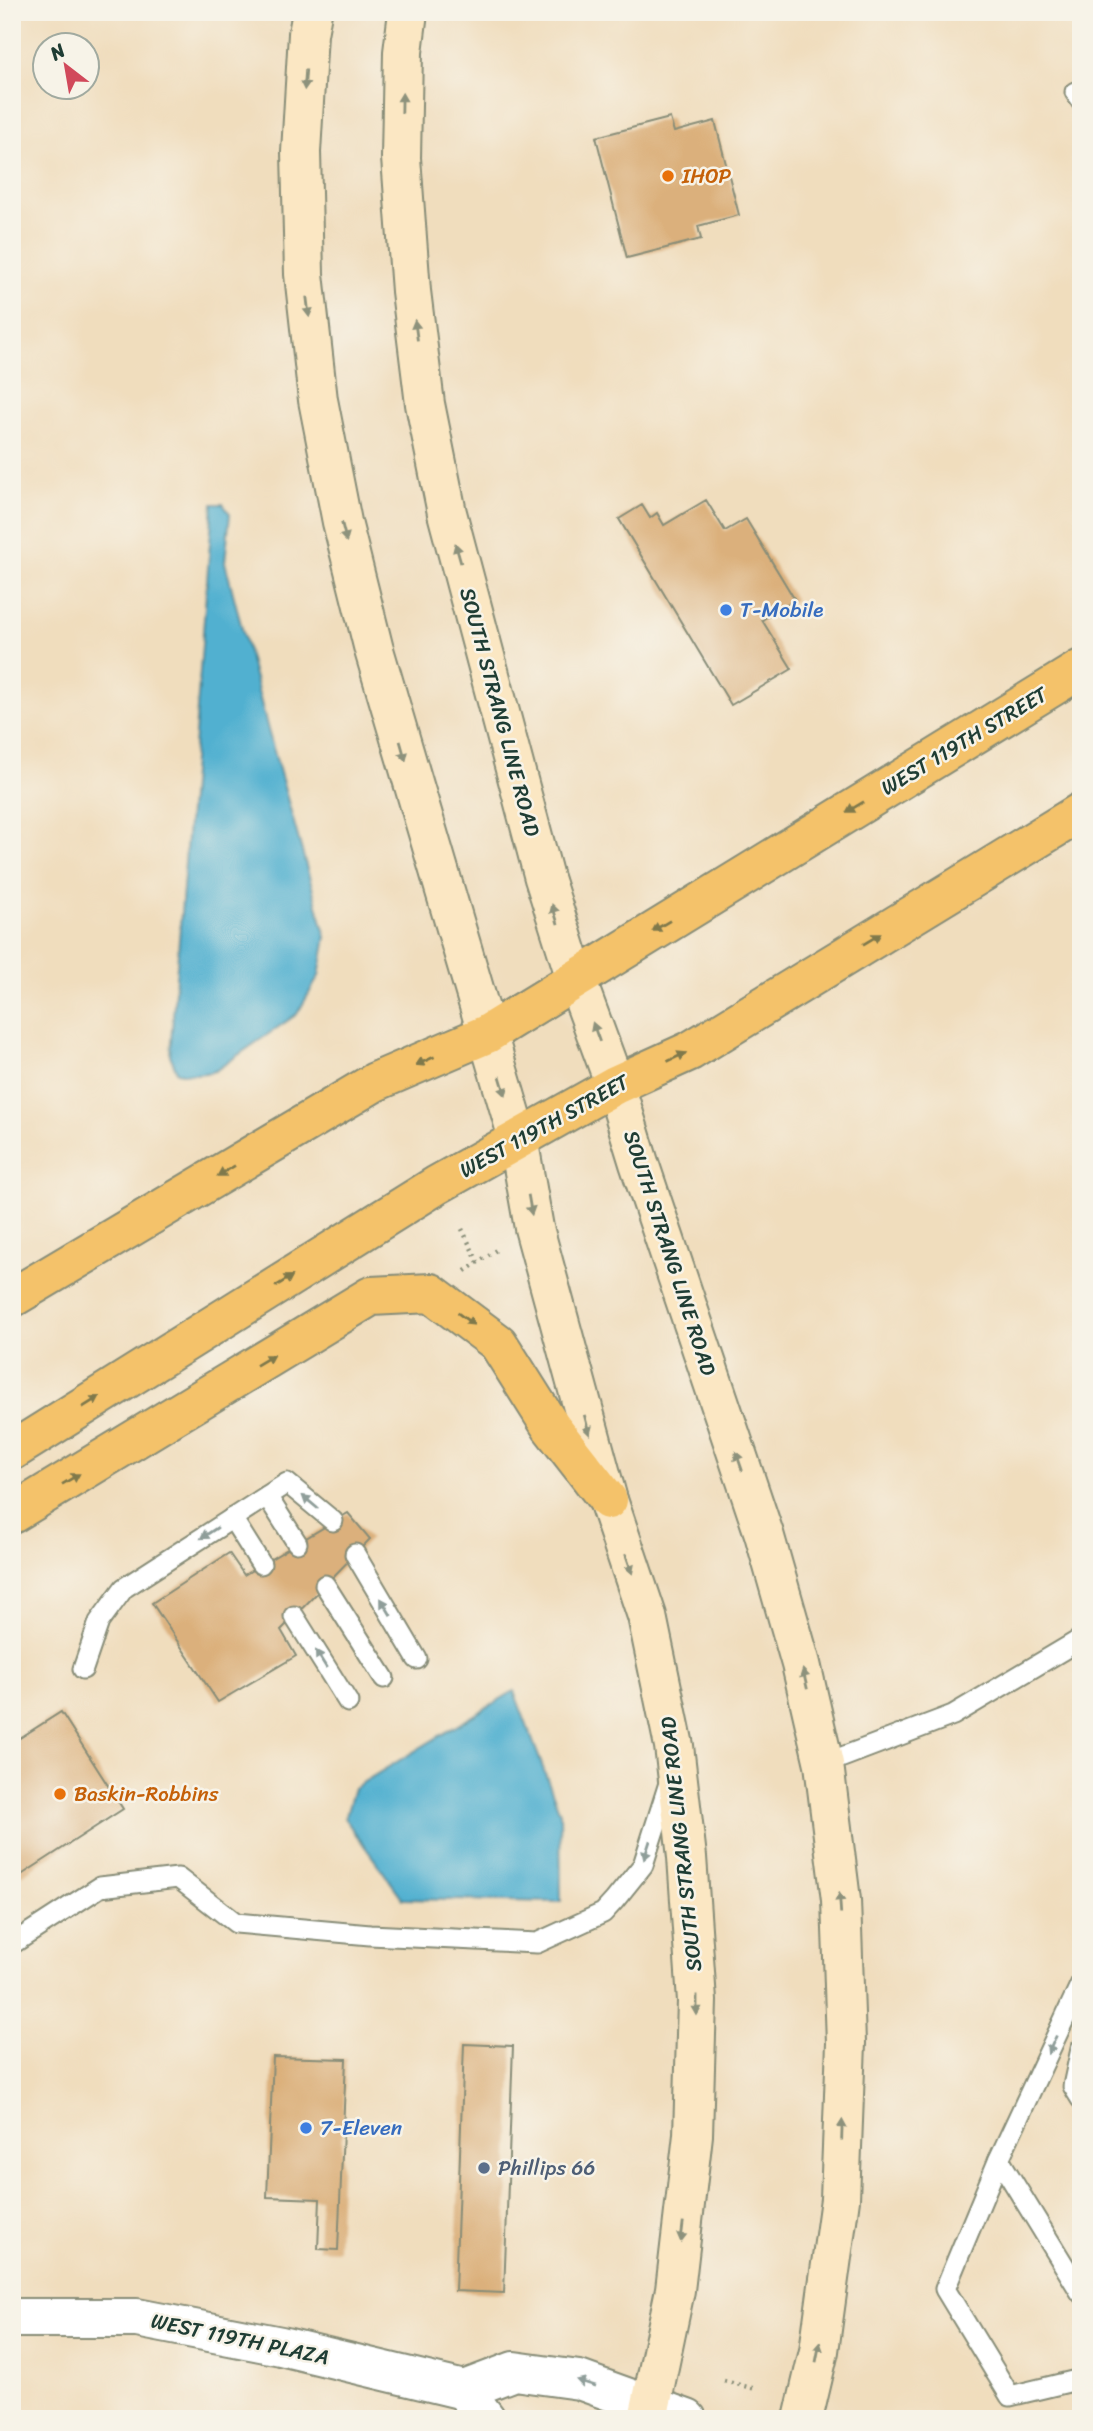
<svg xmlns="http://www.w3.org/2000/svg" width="1093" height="2431" viewBox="0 0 1093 2431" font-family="Sriracha,sans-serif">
<rect width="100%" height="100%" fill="#f7f3e8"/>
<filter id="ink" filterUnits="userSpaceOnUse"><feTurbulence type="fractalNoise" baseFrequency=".0143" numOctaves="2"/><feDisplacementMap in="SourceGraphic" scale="14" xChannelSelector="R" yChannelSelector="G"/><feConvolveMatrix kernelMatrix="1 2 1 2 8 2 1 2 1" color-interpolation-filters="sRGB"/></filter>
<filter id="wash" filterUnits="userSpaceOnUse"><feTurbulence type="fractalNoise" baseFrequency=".00686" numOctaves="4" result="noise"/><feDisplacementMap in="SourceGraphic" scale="28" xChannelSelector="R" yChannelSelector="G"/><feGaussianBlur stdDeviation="1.57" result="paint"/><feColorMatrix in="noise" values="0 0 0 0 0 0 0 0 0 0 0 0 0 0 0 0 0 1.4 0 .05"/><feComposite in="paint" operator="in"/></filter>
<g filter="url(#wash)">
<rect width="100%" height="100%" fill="#f0ddbd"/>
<!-- water -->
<g fill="#51b0d0" stroke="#387682" stroke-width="2">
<path d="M213,504H223L230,514L225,562L268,730L326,937L319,976L297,1014L215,1071C202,1075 191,1075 177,1072L170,1055Z"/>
<path d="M514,1691L560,1813L561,1902L403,1899L345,1819L354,1788Z"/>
</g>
<g id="blocks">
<!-- building -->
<g fill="#dbb07b">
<path d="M670,118L674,132L715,121L739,215L698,226L701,239L627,258L596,137Z"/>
<path d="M706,500L725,531L746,519L795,600L762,620L792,669L731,705L619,519L642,505L650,518L657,513L664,525Z"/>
<path d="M348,1513L370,1539L281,1630L296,1656L218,1702L152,1603L229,1553L244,1575Z"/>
<path d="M61,1712L123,1809L12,1881V1743Z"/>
<path d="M464,2044L513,2046L504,2293L455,2291Z"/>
<path d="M273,2057L346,2059L338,2250L318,2249L320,2199L267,2197Z"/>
</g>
</g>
</g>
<g filter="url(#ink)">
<use href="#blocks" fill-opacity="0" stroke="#888d78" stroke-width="2"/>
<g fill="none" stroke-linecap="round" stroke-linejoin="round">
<defs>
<g id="service">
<path d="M1075,92L1081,101"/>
<path d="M267,1496L297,1543"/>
<path d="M232,1518L261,1564"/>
<path d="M355,1554L417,1659"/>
<path d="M325,1585L384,1678"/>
<path d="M294,1616L348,1702"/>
<path d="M83,1669L99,1622L124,1588L287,1483L333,1521"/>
<path d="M824,1764L953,1715L1081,1639"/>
<path d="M12,1944L100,1887L178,1878L236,1923L370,1935L537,1943L603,1913L614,1901L643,1865L669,1783"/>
<path d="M1081,1983L999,2159L945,2289L1010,2396L1081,2379"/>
<path d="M1081,2049L1073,2086L1081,2099"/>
<path d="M999,2159L1081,2293"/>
</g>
<g id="minor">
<path d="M12,2318H137L281,2346L464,2390L514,2371L579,2380L687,2419"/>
<path d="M464,2390L486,2419"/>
</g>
<g id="secondary">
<path d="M312,12L308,34L301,152L304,274L318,400L342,522L374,650L518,1138L534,1228L608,1500L647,1616L674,1746L687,1857L697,2001L693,2135L675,2290L648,2419"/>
<path d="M408,12L403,52L401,158L411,291L425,404L447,513L544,878L576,979L615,1085L639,1163L764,1534L801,1664L824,1764L841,1900L846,2043L840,2199L819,2351L803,2419"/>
</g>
<g id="primary">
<path d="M12,1298L375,1082L487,1034L1081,669"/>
<path d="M12,1451L437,1185L615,1085L690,1051L1081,812"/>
<path d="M12,1514L371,1296L431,1293L498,1343L551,1427L608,1500"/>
</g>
</defs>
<!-- service casing -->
<use href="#service" stroke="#888d78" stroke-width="23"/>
<!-- minor casing -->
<use href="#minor" stroke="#888d78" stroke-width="42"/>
<!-- secondary casing -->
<use href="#secondary" stroke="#888d78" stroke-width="42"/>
<!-- primary casing -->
<use href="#primary" stroke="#888d78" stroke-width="42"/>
<!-- path -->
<g stroke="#888d78" stroke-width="4.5" stroke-dasharray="2 5" stroke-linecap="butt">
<path d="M462,1229L478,1262"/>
<path d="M465,1271L499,1248"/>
<path d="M724,2381L756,2389"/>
</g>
<!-- service -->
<use href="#service" stroke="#fff" stroke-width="19"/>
<!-- minor -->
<use href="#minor" stroke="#fff" stroke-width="38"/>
<!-- secondary -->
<use href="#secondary" stroke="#fbe7c3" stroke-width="38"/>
<!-- primary -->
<use href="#primary" stroke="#f4c26a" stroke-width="38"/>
</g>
<!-- one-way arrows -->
<defs><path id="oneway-solid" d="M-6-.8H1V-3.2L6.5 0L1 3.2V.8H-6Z" transform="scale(1.75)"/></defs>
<g fill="#8d927c">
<use href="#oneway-solid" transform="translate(305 80) rotate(94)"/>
<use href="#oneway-solid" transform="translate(402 103) rotate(-89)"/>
<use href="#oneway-solid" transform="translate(308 307) rotate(83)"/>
<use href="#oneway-solid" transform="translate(416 330) rotate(-98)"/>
<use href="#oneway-solid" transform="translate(344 532) rotate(76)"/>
<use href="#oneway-solid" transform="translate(458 553) rotate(-106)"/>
<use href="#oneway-solid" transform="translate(403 751) rotate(74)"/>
<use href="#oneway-solid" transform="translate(555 914) rotate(-107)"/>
<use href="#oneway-solid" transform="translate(596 1032) rotate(-110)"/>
<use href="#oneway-solid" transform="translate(503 1086) rotate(73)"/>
<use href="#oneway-solid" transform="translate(530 1205) rotate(80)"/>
<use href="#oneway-solid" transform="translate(587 1425) rotate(75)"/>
<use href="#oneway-solid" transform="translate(739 1461) rotate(-109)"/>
<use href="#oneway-solid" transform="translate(629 1564) rotate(71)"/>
<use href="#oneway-solid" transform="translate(805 1679) rotate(-103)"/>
<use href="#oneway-solid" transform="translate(840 1903) rotate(-94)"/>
<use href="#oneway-solid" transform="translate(697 2005) rotate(90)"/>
<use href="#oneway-solid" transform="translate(842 2130) rotate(-88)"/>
<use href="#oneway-solid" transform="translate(682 2232) rotate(97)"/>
<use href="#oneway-solid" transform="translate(818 2352) rotate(-79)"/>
</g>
<g fill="#7f794c">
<use href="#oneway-solid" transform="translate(855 807) rotate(149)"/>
<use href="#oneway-solid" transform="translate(661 926) rotate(149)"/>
<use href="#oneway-solid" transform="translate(872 939) rotate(-31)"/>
<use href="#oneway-solid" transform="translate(677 1057) rotate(-25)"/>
<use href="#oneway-solid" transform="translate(425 1061) rotate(156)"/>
<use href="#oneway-solid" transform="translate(226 1171) rotate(149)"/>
<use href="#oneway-solid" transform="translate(284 1281) rotate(-32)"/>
<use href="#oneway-solid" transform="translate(466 1319) rotate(36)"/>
<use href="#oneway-solid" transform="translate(265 1360) rotate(-31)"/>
<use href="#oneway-solid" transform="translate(91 1402) rotate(-32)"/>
<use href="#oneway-solid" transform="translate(71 1479) rotate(-31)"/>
</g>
<g fill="#8f9e9a">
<use href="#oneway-solid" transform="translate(310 1502) rotate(-140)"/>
<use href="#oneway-solid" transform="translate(209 1533) rotate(147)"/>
<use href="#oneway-solid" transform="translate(386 1607) rotate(-121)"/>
<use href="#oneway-solid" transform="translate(321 1659) rotate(-122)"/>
<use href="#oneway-solid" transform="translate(647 1850) rotate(108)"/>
<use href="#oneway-solid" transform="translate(1052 2045) rotate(115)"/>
<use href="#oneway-solid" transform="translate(586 2383) rotate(-163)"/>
</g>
</g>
<!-- markers -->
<g fill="#e8710a" stroke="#f7f3e8" stroke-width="2.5">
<circle cx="668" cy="176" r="7"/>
<circle cx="60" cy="1794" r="7"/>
</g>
<g fill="#3f7fe0" stroke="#f7f3e8" stroke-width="2.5">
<circle cx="726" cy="610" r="7"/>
<circle cx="306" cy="2128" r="7"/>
</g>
<circle fill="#5c6f8a" stroke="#f7f3e8" stroke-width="2.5" cx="484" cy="2168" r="7"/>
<g text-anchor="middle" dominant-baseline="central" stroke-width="5" stroke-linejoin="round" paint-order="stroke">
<!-- food labels -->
<g font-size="21" fill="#c56008" stroke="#f7f3e8" text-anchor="start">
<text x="682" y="176">IHOP</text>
<text x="74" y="1794">Baskin-Robbins</text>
</g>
<!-- shop labels -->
<g font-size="21" fill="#366cbe" stroke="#f7f3e8" text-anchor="start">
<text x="740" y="610">T-Mobile</text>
<text x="320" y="2128">7-Eleven</text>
</g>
<!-- street labels -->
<g font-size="21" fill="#1f3d34" stroke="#f7f3e8">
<text transform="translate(500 712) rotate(75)">SOUTH STRANG LINE ROAD</text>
<text transform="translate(964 741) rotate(-31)">WEST 119TH STREET</text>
<text transform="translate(544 1126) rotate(-29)">WEST 119TH STREET</text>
<text transform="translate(670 1253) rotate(72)">SOUTH STRANG LINE ROAD</text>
<text transform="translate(681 1844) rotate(-96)">SOUTH STRANG LINE ROAD</text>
<text transform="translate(240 2339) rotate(12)">WEST 119TH PLAZA</text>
</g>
<!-- service labels -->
<g font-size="21" fill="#4e5e75" stroke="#f7f3e8" text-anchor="start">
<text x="498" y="2168">Phillips 66</text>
</g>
</g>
<!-- margin -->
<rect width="1093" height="2431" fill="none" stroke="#f7f3e8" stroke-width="42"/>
<!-- north arrow -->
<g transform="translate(66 66) rotate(329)"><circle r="33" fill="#f7f3e8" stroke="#a1aaa0" stroke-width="2"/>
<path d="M0-5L12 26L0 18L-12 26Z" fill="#d1495b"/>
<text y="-10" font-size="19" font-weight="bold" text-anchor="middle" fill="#1f3d34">N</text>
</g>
</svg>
